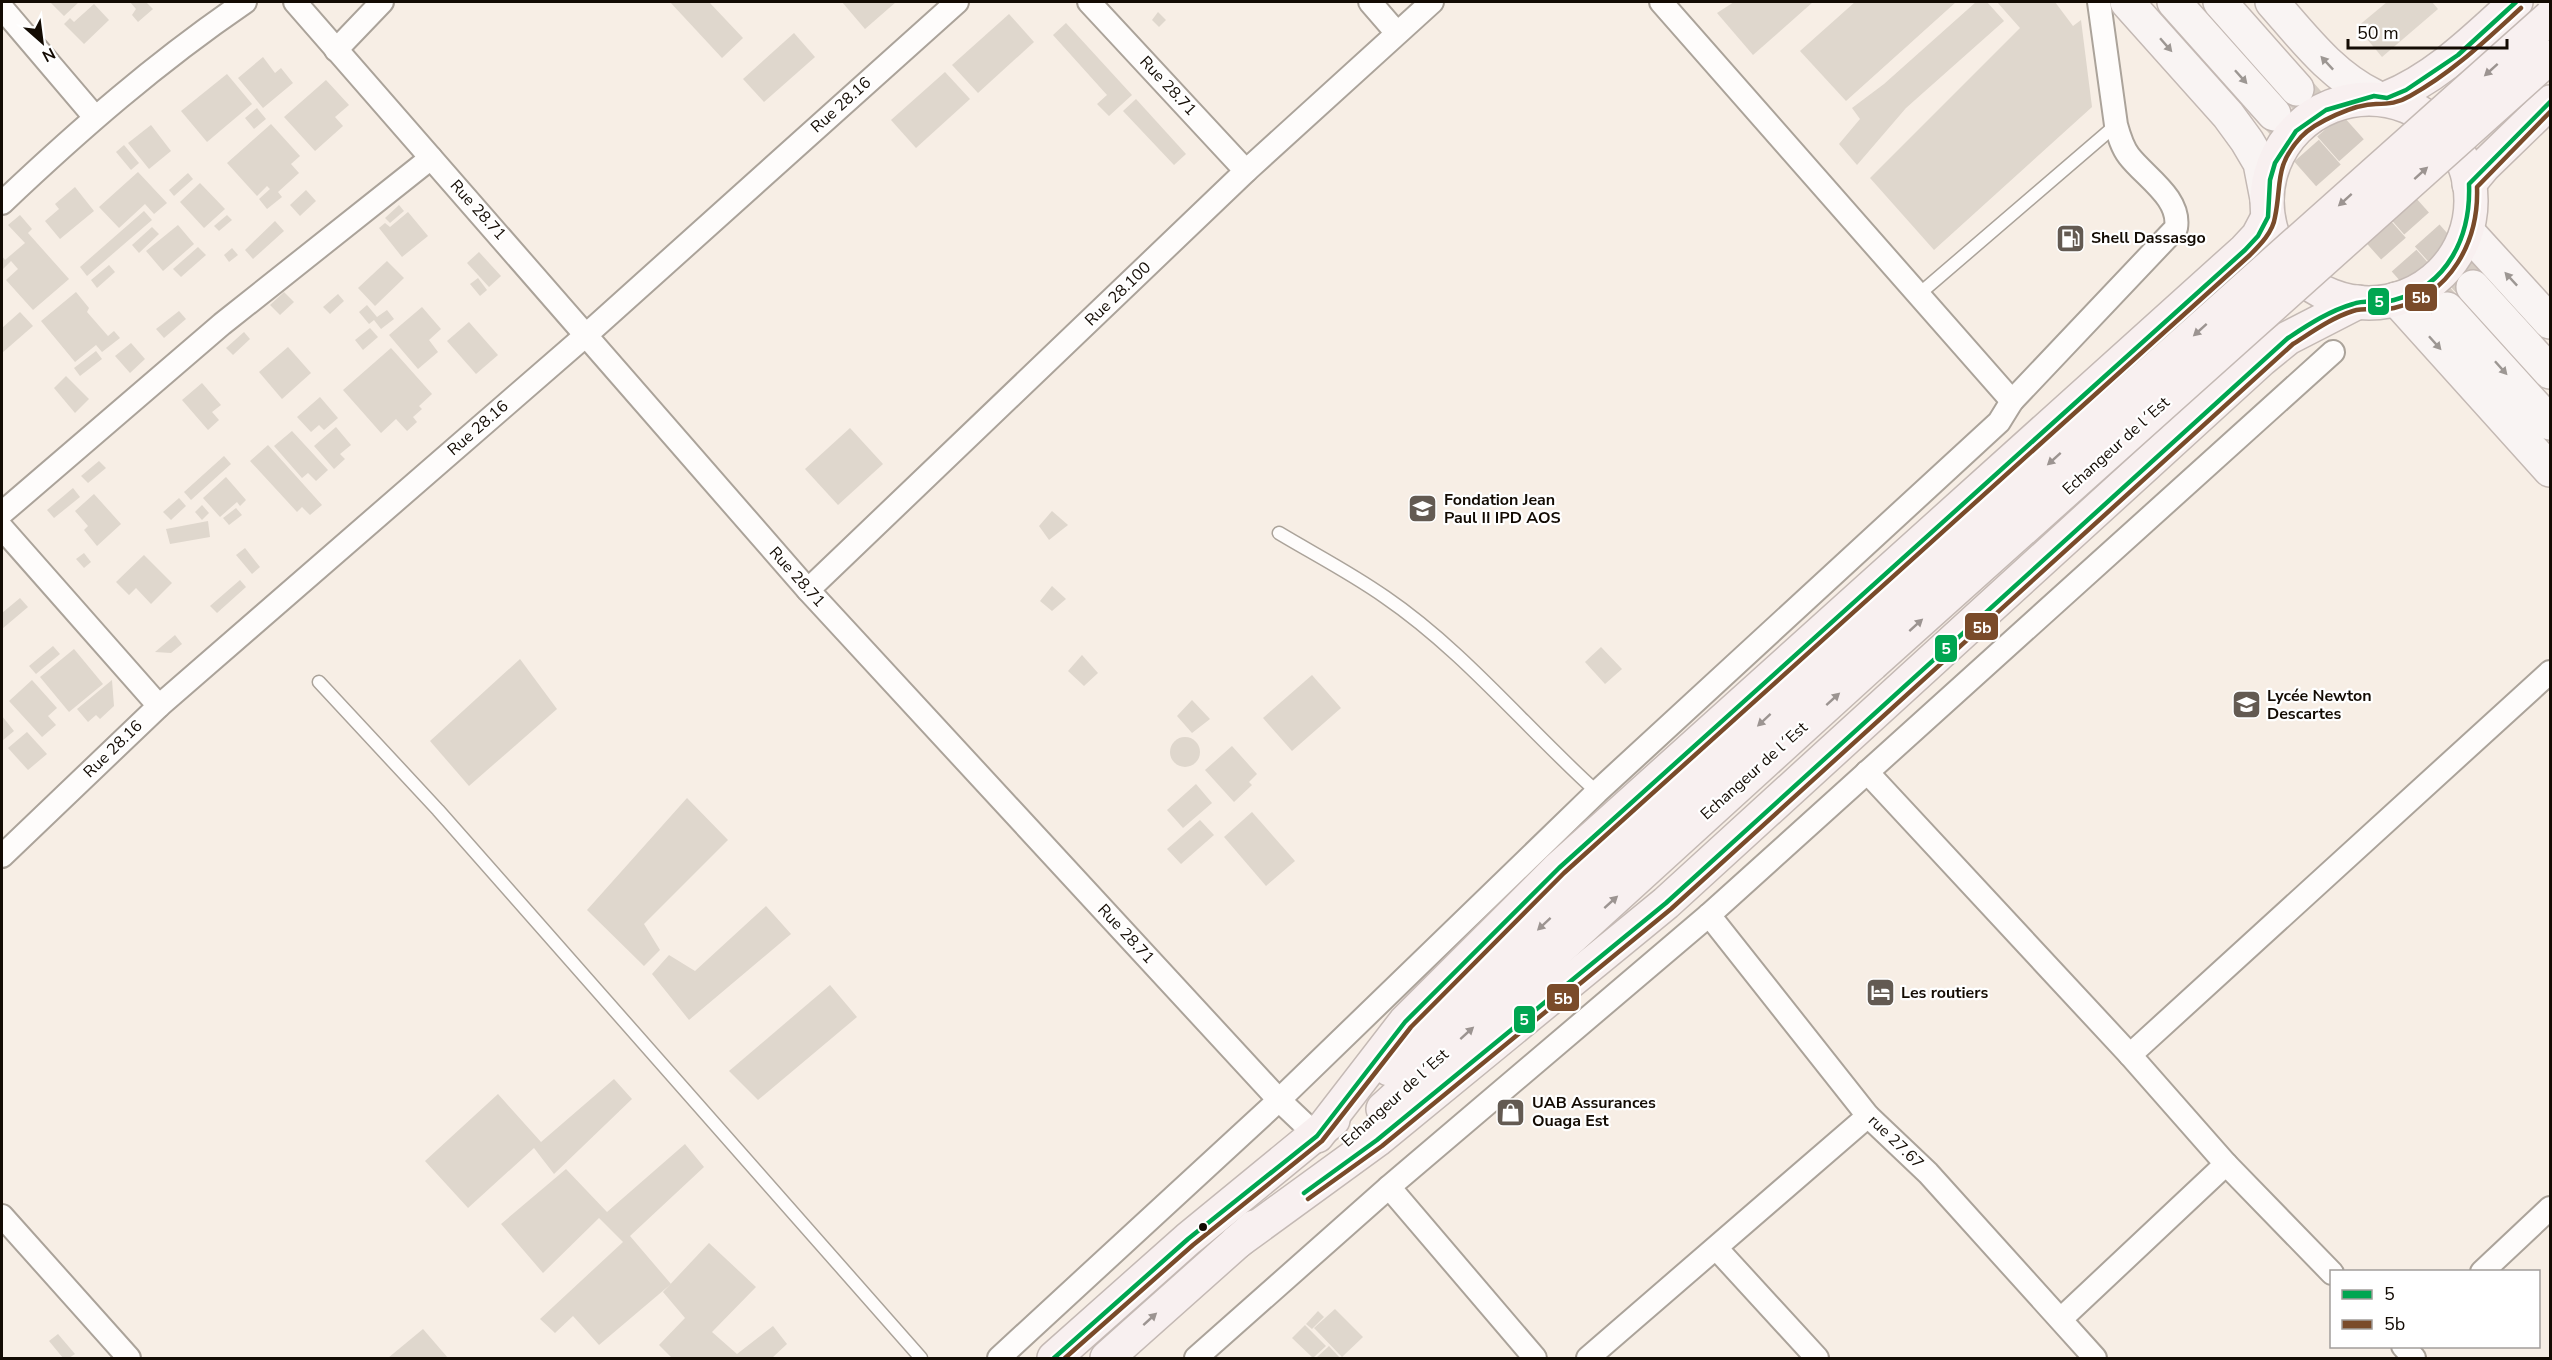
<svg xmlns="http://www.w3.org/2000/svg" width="2552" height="1360" viewBox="0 0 2552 1360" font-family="'Nunito Sans',sans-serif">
<rect width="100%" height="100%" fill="#f7eee5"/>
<!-- building -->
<g fill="#dfd7cd">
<path d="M50,2L64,3L79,2L64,16Z"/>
<path d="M130,2H146L153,9L138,22L132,15L136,9Z"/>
<path d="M670,2H709L743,38L722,58Z"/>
<path d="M842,2H896L865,29Z"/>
<path d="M1734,2H1813L1753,55L1717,13Z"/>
<path d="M1855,2H1956L1846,101L1800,51Z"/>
<path d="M1976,2H1987L2004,21L1906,108L1857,165L1839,144L1860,119L1852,108L1884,84Z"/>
<path d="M1997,2H2055L2073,26L2081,20L2092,107L1934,250L1870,178L2020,28Z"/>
<path d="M2387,2H2432L2438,9L2382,57L2357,27Z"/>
<path d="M94,4L109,20L84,44L64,24L70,18L74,22Z"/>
<path d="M1158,12L1166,20L1159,27L1152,20Z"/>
<path d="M1009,14L1034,42L978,93L952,65Z"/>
<path d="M1066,23L1132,95L1109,116L1097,104L1107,95L1053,35Z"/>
<path d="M794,33L815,57L764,102L743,79Z"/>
<path d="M263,57L275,73L281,68L293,83L263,108L238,78Z"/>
<path d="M945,72L970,99L916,148L891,120Z"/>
<path d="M227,74L252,104L207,142L181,111Z"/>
<path d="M326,80L349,105L335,117L343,126L315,151L284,117Z"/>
<path d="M1136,99L1186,154L1174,165L1123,111Z"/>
<path d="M257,108L266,119L254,129L245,118Z"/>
<path d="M271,124L300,156L291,164L299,173L278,192L282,197L267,209L259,199L270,189L267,186L257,196L227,163Z"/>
<path d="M151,125L171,151L149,169L128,143Z"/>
<path d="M124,145L139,163L131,170L116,152Z"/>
<path d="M138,172L167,203L154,214L145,204L119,228L99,207Z"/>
<path d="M188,173L193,179L174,196L169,190Z"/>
<path d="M200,183L225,209L204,228L180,202Z"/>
<path d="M75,187L94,211L60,239L45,221L59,209L55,204Z"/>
<path d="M306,190L316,201L300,216L290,205Z"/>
<path d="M399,205L404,211L390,223L385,218Z"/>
<path d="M144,211L152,220L87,276L80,267Z"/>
<path d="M408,212L428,236L402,257L379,228L385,223L390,227Z"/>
<path d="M20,215L32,229L28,233L69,279L33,310L6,280L18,269L11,261L2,270V256L5,260L25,243L8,225Z"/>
<path d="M227,215L232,220L219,231L214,226Z"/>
<path d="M275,221L284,231L253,259L245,250Z"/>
<path d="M178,225L194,244L163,271L146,251Z"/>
<path d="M152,227L159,234L139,253L132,245Z"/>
<path d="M198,247L206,255L181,277L173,269Z"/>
<path d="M232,248L238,255L229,262L224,255Z"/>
<path d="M479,252L501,276L489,287L467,263Z"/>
<path d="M387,261L404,278L375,306L358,288Z"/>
<path d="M109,265L115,272L97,288L91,280Z"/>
<path d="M478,278L487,290L480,296L470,284Z"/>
<path d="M76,292L89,308L87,312L108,336L114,331L120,338L102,352L96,345L75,362L41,321Z"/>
<path d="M284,292L294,302L280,315L270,305Z"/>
<path d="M338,294L344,301L330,314L323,307Z"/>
<path d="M367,305L377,317L387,310L394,319L381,329L374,320L369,324L359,312Z"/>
<path d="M422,307L441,329L429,340L438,352L418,369L389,335Z"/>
<path d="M179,311L186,319L164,338L156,329Z"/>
<path d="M20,312L33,326L2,353V328Z"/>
<path d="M469,322L498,355L476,374L447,341Z"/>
<path d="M370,328L378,337L363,350L355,340Z"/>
<path d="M244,332L250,339L233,355L226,348Z"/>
<path d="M131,343L145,359L130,373L115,356Z"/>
<path d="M288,347L311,373L282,399L259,372Z"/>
<path d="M391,348L432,394L419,406L422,409L413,417L417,422L407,431L396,419L381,433L343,390Z"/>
<path d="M96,351L102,359L80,376L74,368Z"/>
<path d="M66,376L89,399L75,413L54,388Z"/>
<path d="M202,383L221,405L212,412L219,420L208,430L182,400Z"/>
<path d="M320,397L338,418L324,430L319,425L311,432L297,417Z"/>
<path d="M336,427L351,445L340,454L345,459L334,469L314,446Z"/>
<path d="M850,428L883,464L838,505L805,469Z"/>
<path d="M292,431L328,470L316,481L308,473L302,478L274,446Z"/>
<path d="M268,445L322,505L310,515L302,507L297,512L250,461Z"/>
<path d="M224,456L231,464L191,500L184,492Z"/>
<path d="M99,461L106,468L88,483L81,476Z"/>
<path d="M226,477L246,500L240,506L237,502L220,517L203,498Z"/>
<path d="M73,488L80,497L54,518L47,510Z"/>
<path d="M94,494L121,524L97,546L84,530L88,526L75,511Z"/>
<path d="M179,498L186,506L171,520L163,512Z"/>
<path d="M202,505L209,513L202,520L195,512Z"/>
<path d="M236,508L242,515L229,525L223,518Z"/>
<path d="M1052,511L1068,525L1049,540L1039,526Z"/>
<path d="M208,521L210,537L170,544L166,529Z"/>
<path d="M245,548L260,567L252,574L236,555Z"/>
<path d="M84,553L91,562L84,568L76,559Z"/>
<path d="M144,555L172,583L151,604L136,588L129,595L116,582Z"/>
<path d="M240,580L246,587L217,613L210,606Z"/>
<path d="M1052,586L1066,599L1052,611L1040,601Z"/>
<path d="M20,598L28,607L2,629V613Z"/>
<path d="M175,635L182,644L171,653L155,652Z"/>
<path d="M53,646L60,654L36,674L29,666Z"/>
<path d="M1601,647L1622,669L1605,684L1585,662Z"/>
<path d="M74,649L103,684L69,712L40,677Z"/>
<path d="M1082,655L1098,673L1084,686L1068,671Z"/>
<path d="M520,659L557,709L469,786L430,741Z"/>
<path d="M1312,675L1341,708L1292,751L1263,718Z"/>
<path d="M32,680L57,708L48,716L56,725L42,737L9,701Z"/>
<path d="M112,680L114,706L100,719L96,715L88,722L77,709Z"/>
<path d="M1192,700L1210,719L1192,733L1177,716Z"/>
<path d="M2,716L14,731L2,741Z"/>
<path d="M27,732L47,754L28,770L8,748Z"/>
<circle cx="1185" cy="752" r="15"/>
<path d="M1232,746L1257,774L1249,782L1252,785L1234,802L1205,770Z"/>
<path d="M1196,784L1212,803L1183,828L1167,810Z"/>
<path d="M687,798L728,840L644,924L660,950L644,966L587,910Z"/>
<path d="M1252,812L1295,861L1266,886L1224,837Z"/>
<path d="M1200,820L1214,835L1181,864L1167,849Z"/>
<path d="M766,906L791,934L689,1020L652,974L669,955L695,971Z"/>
<path d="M830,985L857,1017L758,1100L729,1071Z"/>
<path d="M614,1079L632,1099L554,1174L534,1148L468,1208L425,1161L498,1094L541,1142Z"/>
<path d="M685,1144L704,1167L630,1236L671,1284L599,1345L573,1316L555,1333L540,1319L623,1242L599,1218L543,1273L501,1224L566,1169L607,1212Z"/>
<path d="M709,1243L756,1287L712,1332L737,1354L773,1326L787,1344L772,1358H672L659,1345L685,1318L663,1292Z"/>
<path d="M1335,1309L1363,1337L1342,1357L1314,1328Z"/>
<path d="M1318,1311L1324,1317L1312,1329L1306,1324Z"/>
<path d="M1305,1325L1326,1346L1313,1358L1292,1338Z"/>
<path d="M423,1329L448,1358H388Z"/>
<path d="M58,1334L75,1354L69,1358H63L49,1341Z"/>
<path d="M1329,1346L1340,1358H1316Z"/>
</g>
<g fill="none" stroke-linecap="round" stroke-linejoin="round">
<!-- primary-tunnel -->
<g stroke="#d5ccc3" stroke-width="33" stroke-dasharray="33 16" stroke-linecap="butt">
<path d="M2297,89L2473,287"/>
<path d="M2274,114L2447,309"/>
</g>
<defs>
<g id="service">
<path d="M1918,295L2116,125"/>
<path d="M1279,533C1314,554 1351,573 1385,597C1464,651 1526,728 1597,792"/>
<path d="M319,682L438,810L921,1358"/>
</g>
<g id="minor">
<path d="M295,2L808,590L1279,1100L1317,1136"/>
<path d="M1089,2L1246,171"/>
<path d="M1370,2L1396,32"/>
<path d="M1661,2L2012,401"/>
<path d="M2,8L94,116"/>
<path d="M336,50L382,2"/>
<path d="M2,203C79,130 157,62 245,2"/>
<path d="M2,513L222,324L431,158"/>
<path d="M2,528L159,706"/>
<path d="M808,590L1246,171L1432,2"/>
<path d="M1867,772L2130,1055L2226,1164L2332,1273"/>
<path d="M2,856L159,706L585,336L957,2"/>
<path d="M1709,915L1868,1116L1928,1173L2095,1358"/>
<path d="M2130,1055L2550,672"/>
<path d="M1389,1187L1535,1358"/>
<path d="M2,1216L129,1358"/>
<path d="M1717,1249L1817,1358"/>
<path d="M2482,1272L2550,1208"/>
<path d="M2061,1319L2226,1164"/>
<path d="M2403,1346L2414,1358"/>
<path d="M999,1358L1279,1100L1597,792L1999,422L2012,401L2176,228C2181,198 2145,177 2129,156C2122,147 2119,136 2116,125L2099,2"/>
<path d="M1196,1358L1389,1187L1709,915L2333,352"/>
<path d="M1588,1358L1868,1116"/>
</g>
<g id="primary">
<path d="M2127,2L2228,115L2247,141L2260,163L2267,199"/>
<path d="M2174,2L2274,114"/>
<path d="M2220,2L2297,89"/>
<path d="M2272,2C2303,37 2331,75 2374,96"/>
<path d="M2467,231L2550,322"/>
<path d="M2473,287L2550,372"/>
<path d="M2396,299L2550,470"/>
<path d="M2447,309L2550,423"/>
</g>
<g id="trunk">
<path d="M2387,98C2437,78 2476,38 2516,2"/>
<circle cx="2369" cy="201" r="102"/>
<path d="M2469,184L2484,166L2550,102"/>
<path d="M1389,1069L1852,639"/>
<path d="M1383,1109L1872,664"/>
<path d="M1317,1136L1405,1022L1559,868L2245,250L2258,236L2268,217"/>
<path d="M1237,1242L1377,1140L1666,903L2261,360L2288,338L2358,302"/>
<path d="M1054,1358L1188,1239L1333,1120"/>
<path d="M1107,1358L1254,1227"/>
</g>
</defs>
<!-- service casing -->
<use href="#service" stroke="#aba39a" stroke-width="15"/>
<!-- minor casing -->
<use href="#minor" stroke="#aba39a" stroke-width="26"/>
<!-- primary casing -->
<use href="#primary" stroke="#c4b9b4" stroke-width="36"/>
<!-- trunk casing -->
<use href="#trunk" stroke="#c4b9b4" stroke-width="36"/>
<!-- service -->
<use href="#service" stroke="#fefcfb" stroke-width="12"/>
<!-- minor -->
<use href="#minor" stroke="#fefcfb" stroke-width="22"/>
<!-- primary -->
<use href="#primary" stroke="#f9f4f3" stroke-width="33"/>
<!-- trunk -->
<use href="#trunk" stroke="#f8f0f0" stroke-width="33"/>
<defs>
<g id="trunk-bridge">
<path d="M1852,639L2550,17"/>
<path d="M1872,664L2550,57"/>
</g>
</defs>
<!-- trunk-bridge casing -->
<use href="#trunk-bridge" stroke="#c4b9b4" stroke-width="36" stroke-linecap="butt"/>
<!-- trunk-bridge -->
<use href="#trunk-bridge" stroke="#f8f0f0" stroke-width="33"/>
<defs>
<g id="bus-1">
<path d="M1304,1193L1377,1140L1666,903L2288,338C2308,325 2329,311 2353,304C2366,299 2380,304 2394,300C2448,286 2471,236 2469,184L2550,102"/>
<path d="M1054,1358L1188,1239L1317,1136L1405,1022L1559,868L2245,250L2258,236L2268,217L2270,180L2275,163L2296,131L2326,110L2374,96L2387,98L2406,90L2458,55L2516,2"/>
</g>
<g id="bus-2">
<path d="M1308,1199L1382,1146L1671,909L2293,344C2312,332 2331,318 2353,311C2366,307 2380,311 2394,308C2451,295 2479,241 2477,187L2550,112"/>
<path d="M1065,1358L1193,1245L1322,1141L1411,1027L1564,873L2250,255C2260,245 2273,232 2275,217C2282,184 2274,166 2301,137C2315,122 2355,104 2376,104C2389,104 2398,103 2410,96C2452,73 2486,40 2521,8"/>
</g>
</defs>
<!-- bus-1 casing -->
<use href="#bus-1" stroke="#fff" stroke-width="9"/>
<!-- bus-2 casing -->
<use href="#bus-2" stroke="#fff" stroke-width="9"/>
<!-- bus-1 -->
<use href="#bus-1" stroke="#00a651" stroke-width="4.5"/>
<!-- bus-2 -->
<use href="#bus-2" stroke="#7a4b2a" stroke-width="4.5"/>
</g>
<!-- one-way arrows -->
<defs><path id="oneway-solid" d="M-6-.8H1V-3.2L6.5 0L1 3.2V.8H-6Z" transform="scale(1.5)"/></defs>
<g fill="#9d9793">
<use href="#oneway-solid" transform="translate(2166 45) rotate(49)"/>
<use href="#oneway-solid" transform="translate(2327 63) rotate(-133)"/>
<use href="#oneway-solid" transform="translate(2241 77) rotate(48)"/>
<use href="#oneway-solid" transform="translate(2511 279) rotate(-133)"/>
<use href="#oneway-solid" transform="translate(2435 343) rotate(48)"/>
<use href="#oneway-solid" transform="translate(2501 368) rotate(48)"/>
</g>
<g fill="#9c9491">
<use href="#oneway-solid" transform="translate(2491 70) rotate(138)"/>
<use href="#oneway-solid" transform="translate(2421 173) rotate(-42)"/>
<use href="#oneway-solid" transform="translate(2345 200) rotate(138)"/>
<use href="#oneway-solid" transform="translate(2200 330) rotate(138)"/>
<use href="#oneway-solid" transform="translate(2054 459) rotate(138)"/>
<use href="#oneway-solid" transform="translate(1916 625) rotate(-42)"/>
<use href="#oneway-solid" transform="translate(1833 699) rotate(-42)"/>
<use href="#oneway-solid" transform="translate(1764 720) rotate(137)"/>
<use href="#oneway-solid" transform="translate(1611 902) rotate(-42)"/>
<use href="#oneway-solid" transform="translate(1544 924) rotate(137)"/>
<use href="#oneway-solid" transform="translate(1467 1033) rotate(-42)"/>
<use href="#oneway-solid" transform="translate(1150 1319) rotate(-42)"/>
</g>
<!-- icons -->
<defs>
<symbol id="fuel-square" viewBox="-11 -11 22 22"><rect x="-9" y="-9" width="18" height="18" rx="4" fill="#635a52" stroke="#fff"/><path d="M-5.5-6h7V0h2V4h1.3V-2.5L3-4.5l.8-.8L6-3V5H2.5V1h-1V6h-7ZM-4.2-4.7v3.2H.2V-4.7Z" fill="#fff"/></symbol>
<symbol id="school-square" viewBox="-11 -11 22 22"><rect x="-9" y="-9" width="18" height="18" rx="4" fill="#635a52" stroke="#fff"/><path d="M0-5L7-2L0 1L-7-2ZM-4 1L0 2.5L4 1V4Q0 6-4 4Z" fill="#fff"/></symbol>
<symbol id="hotel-square" viewBox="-11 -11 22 22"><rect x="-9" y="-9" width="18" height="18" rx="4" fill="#635a52" stroke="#fff"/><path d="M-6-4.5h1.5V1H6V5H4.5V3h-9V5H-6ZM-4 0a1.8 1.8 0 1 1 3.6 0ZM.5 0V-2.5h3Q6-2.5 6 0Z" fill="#fff"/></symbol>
<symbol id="shop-square" viewBox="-11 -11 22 22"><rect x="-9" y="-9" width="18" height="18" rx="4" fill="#635a52" stroke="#fff"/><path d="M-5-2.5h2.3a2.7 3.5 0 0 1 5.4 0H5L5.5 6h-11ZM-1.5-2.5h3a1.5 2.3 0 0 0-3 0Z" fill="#fff"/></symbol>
</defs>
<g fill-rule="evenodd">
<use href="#fuel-square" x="2054" y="222" width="33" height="33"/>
<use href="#school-square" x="1406" y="492" width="33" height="33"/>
<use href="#school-square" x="2230" y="688" width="33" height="33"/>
<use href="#hotel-square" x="1864" y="976" width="33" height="33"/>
<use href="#shop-square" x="1494" y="1096" width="33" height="33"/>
</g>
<!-- markers -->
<circle fill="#130b03" stroke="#fff" stroke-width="2" cx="1203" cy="1227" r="5"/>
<g text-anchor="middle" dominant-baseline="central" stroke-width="4.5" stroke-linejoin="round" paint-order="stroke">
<!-- street labels -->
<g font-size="16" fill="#130b03" stroke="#fff">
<text transform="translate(1168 86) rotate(47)">Rue 28.71</text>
<text transform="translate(841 105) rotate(-42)">Rue 28.16</text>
<text transform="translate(478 210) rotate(48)">Rue 28.71</text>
<text transform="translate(1118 294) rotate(-44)">Rue 28.100</text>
<text transform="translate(478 428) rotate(-41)">Rue 28.16</text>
<text transform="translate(2116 446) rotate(-42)">Echangeur de l´Est</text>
<text transform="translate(797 577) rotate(48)">Rue 28.71</text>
<text transform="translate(113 749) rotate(-44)">Rue 28.16</text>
<text transform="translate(1754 771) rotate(-42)">Echangeur de l´Est</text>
<text transform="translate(1126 934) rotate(47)">Rue 28.71</text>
<text transform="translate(1395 1098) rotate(-42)">Echangeur de l´Est</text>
<text transform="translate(1896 1142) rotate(44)">rue 27.67</text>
</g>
<!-- poi labels -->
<g font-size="16" font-weight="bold" fill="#130b03" stroke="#fff" text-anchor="start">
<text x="2091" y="238">Shell Dassasgo</text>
<text x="1444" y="500">Fondation Jean<tspan x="1444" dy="18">Paul II IPD AOS</tspan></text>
<text x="2267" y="696">Lycée Newton<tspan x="2267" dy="18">Descartes</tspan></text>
<text x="1901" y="993">Les routiers</text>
<text x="1532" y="1103">UAB Assurances<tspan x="1532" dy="18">Ouaga Est</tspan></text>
</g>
</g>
<g stroke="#fff" stroke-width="2">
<rect x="2404" y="283" width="34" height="29" rx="6" fill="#7a4b2a"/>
<rect x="2367" y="287" width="23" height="29" rx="6" fill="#00a651"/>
<rect x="1964" y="612" width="35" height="29" rx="6" fill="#7a4b2a"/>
<rect x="1934" y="634" width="24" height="29" rx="6" fill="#00a651"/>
<rect x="1546" y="983" width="34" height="29" rx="6" fill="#7a4b2a"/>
<rect x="1513" y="1005" width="23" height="29" rx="6" fill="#00a651"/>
</g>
<g font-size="16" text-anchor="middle" font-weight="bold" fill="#fff">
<text x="2421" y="303">5b</text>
<text x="2379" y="307">5</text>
<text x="1982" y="633">5b</text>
<text x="1946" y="654">5</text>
<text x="1563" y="1004">5b</text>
<text x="1524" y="1025">5</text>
</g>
<!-- border -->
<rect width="2552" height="1360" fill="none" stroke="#130b03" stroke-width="6"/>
<!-- legend -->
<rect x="2330" y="1270" width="210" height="78" fill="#ffffff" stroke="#a19d9a" stroke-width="1.5"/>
<rect x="2342" y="1290" width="30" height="9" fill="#00a651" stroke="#a19d9a" stroke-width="1.5"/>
<text x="2384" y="1300" font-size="18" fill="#130b03">5</text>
<rect x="2342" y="1320" width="30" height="9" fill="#7a4b2a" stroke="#a19d9a" stroke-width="1.5"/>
<text x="2384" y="1330" font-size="18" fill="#130b03">5b</text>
<!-- north arrow -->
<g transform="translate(42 42) rotate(152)" stroke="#ffffff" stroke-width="4.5" paint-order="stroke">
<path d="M0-4.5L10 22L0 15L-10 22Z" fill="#130b03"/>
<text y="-9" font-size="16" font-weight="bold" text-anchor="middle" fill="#130b03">N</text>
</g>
<!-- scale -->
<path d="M2348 39v9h159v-9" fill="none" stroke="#130b03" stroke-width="3"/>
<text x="2357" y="39" font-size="18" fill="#130b03" stroke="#ffffff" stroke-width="4.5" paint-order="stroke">50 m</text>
</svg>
